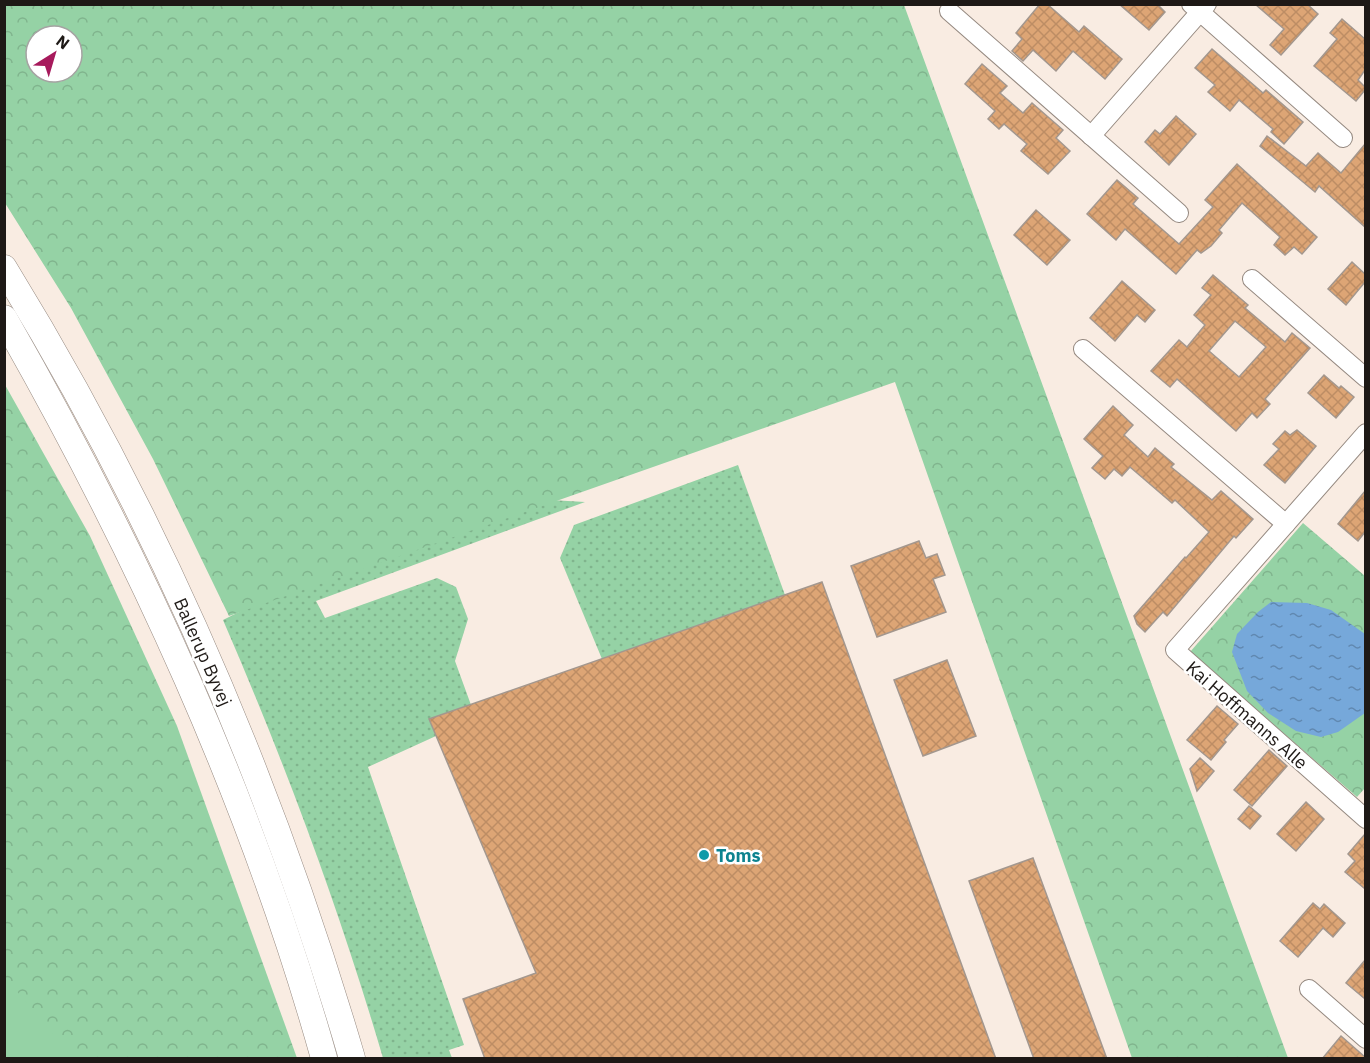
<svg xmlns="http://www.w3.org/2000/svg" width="1370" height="1063" viewBox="0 0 1370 1063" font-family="'IBM Plex Sans',sans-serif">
<defs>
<pattern id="grass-dots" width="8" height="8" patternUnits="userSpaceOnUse" patternTransform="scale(1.5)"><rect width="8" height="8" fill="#95d2a5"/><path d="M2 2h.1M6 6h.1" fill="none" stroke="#80b48d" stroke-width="1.8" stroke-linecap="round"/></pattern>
<pattern id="park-crowns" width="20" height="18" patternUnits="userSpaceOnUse" patternTransform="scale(1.5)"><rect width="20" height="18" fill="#95d2a5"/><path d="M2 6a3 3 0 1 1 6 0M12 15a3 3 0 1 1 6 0" fill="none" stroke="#80b48d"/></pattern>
<pattern id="water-ripples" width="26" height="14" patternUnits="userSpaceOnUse" patternTransform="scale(1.5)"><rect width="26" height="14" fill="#76a8da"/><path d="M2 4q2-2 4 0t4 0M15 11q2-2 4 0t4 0" fill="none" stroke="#6088b0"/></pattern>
<pattern id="building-cross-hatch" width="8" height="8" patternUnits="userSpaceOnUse" patternTransform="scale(1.5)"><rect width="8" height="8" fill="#dda575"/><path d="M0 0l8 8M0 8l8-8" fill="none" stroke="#bd8d64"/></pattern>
</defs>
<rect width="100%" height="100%" fill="#f9ece2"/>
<!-- grass -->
<g fill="url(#grass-dots)">
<path d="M738,465L785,595L602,659L560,558L574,525Z"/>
<path d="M551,500L585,502L316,601L325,618L437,578L456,587L468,619L455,661L471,705L429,719L436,736L368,767L464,1045L449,1050L452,1058H383C339,908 285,763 223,620L243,610Z"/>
</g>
<!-- park -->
<g fill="url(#park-crowns)" fill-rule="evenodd">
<path d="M5,4L904,5L1288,1058H1132L895,382L229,616L153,459L71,308L5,203ZM36,36H72V72H36Z"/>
<path d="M4,383L90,536L177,726L297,1058H5Z"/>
<path d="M1303,523L1365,576V788L1357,797L1190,652Z"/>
</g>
<!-- pitch -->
<path fill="#95d2a5" d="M5,977L73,1058H5Z"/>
<!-- water -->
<path fill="url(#water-ripples)" d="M1271,602L1307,603L1331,610L1365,634V713L1338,732L1321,737L1296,731L1268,713L1247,691L1232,652L1237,634L1258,612Z"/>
<!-- building -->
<g fill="url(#building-cross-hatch)" stroke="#a3978e" stroke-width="1.5" fill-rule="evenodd">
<path d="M1040,4H1047L1079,32L1084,26L1122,59L1105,79L1073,51L1056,71L1033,50L1023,61L1012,51L1022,39L1016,33Z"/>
<path d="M1119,4H1157L1165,12L1149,30Z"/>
<path d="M1255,4H1307L1318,14L1281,55L1270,45L1284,29Z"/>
<path d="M1342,19L1365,39V70L1358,80L1365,87V90L1356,101L1314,66L1337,39L1330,33Z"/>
<path d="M1212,49L1263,93L1266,90L1303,122L1284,144L1271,132L1273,129L1239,100L1230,111L1208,92L1215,85L1195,68Z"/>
<path d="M982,64L1007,86L1000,93L1023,113L1032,103L1063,130L1056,138L1070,151L1048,174L1021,151L1027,144L1004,124L999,129L988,119L995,111L965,84Z"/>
<path d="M1176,116L1196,134L1169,165L1145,142L1155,130L1160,134Z"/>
<path d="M1267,136L1306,166L1318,153L1341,173L1365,144V227L1319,186L1315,192L1260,146Z"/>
<path d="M1237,164L1317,237L1302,254L1294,247L1285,255L1274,245L1280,237L1242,203L1219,230L1222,233L1211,246L1201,253L1197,250L1176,274L1125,229L1116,240L1087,214L1117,180L1138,198L1133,204L1179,244L1213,207L1205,200Z"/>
<path d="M1036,210L1070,240L1047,265L1014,235Z"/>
<path d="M1352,262L1365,274V282L1346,305L1328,289Z"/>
<path d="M1213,275L1248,305L1245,308L1285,342L1292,333L1310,348L1265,399L1270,404L1257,418L1252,413L1236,431L1177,379L1170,387L1151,371L1179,340L1187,347L1205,325L1194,315L1211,295L1202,288ZM1235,321L1266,347L1239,377L1209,351Z"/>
<path d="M1122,281L1155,310L1145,322L1137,315L1115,341L1090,318Z"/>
<path d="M1324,375L1339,388L1341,386L1354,397L1336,418L1308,393Z"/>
<path d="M1113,406L1133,425L1124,435L1148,457L1155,448L1174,464L1171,467L1212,500L1221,491L1253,519L1236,538L1234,536L1167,616L1163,612L1145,632L1137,624L1134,616L1185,557L1186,558L1209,532L1175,500L1172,503L1130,467L1122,476L1114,469L1105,479L1092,468L1103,456L1084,439Z"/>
<path d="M1297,430L1316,446L1285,483L1264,465L1279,449L1273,444L1285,431L1290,435Z"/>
<path d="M1365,491V532L1358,541L1338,524Z"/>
<path d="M919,541L926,558L937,554L945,575L933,579L946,612L877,637L851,566Z"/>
<path d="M822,582L996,1059H485L463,999L536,973L429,719Z"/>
<path d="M947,660L976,736L923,756L894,680Z"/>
<path d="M1217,706L1238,724L1224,740L1226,742L1211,760L1187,740Z"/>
<path d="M1269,750L1287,766L1252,806L1234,790Z"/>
<path d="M1200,758L1214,771L1197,791L1190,769Z"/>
<path d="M1306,802L1324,819L1296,851L1277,834Z"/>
<path d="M1249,806L1261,816L1250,829L1238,819Z"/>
<path d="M1365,834V889L1345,872L1355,861L1348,854Z"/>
<path d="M1033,858L1107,1059H1034L969,881Z"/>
<path d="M1313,903L1320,909L1324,904L1345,923L1333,937L1323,928L1298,957L1280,941Z"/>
<path d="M1365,960V999L1346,983Z"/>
<path d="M1341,1036L1365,1057V1059H1322Z"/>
</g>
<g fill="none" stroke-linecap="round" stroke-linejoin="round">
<defs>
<g id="minor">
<path d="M1191,4L1343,138"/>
<path d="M949,11L1179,213"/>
<path d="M1091,136L1207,4"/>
<path d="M1252,279L1366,378"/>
<path d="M1083,349L1286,524"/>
<path d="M1366,433L1175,650L1366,819"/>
<path d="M1309,989L1366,1039"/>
</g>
<g id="secondary">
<path d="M4,268C155,513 271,782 352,1058"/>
<path d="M4,318C138,553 251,798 324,1058"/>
</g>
</defs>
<!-- minor casing -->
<use href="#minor" stroke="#958980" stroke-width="20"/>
<!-- secondary casing -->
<use href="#secondary" stroke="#958980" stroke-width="27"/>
<!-- minor -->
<use href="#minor" stroke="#fff" stroke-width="18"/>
<!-- secondary -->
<use href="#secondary" stroke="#fff" stroke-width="26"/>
</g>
<!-- markers -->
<circle fill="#0f9aa8" stroke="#fff" stroke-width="2" cx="704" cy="855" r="6"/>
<g text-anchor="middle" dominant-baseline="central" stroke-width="5" stroke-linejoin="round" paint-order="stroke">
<!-- street labels -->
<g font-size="18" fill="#1e1916" stroke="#fff">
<text transform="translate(203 652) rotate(66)">Ballerup Byvej</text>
<text transform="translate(1247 715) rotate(41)">Kai Hoffmanns Alle</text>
</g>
<!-- culture labels -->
<g font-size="18" font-weight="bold" fill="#0d838f" stroke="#fff" text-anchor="start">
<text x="716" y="855">Toms</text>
</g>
</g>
<!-- border -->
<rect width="1370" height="1063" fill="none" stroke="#1e1916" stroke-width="12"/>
<!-- north arrow -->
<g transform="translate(54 54) rotate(37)"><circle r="28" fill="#ffffff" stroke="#a5a3a2" stroke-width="1.5"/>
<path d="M0-4.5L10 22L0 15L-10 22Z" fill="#a71a5c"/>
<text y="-9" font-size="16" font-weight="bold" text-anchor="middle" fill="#1e1916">N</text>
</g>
</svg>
